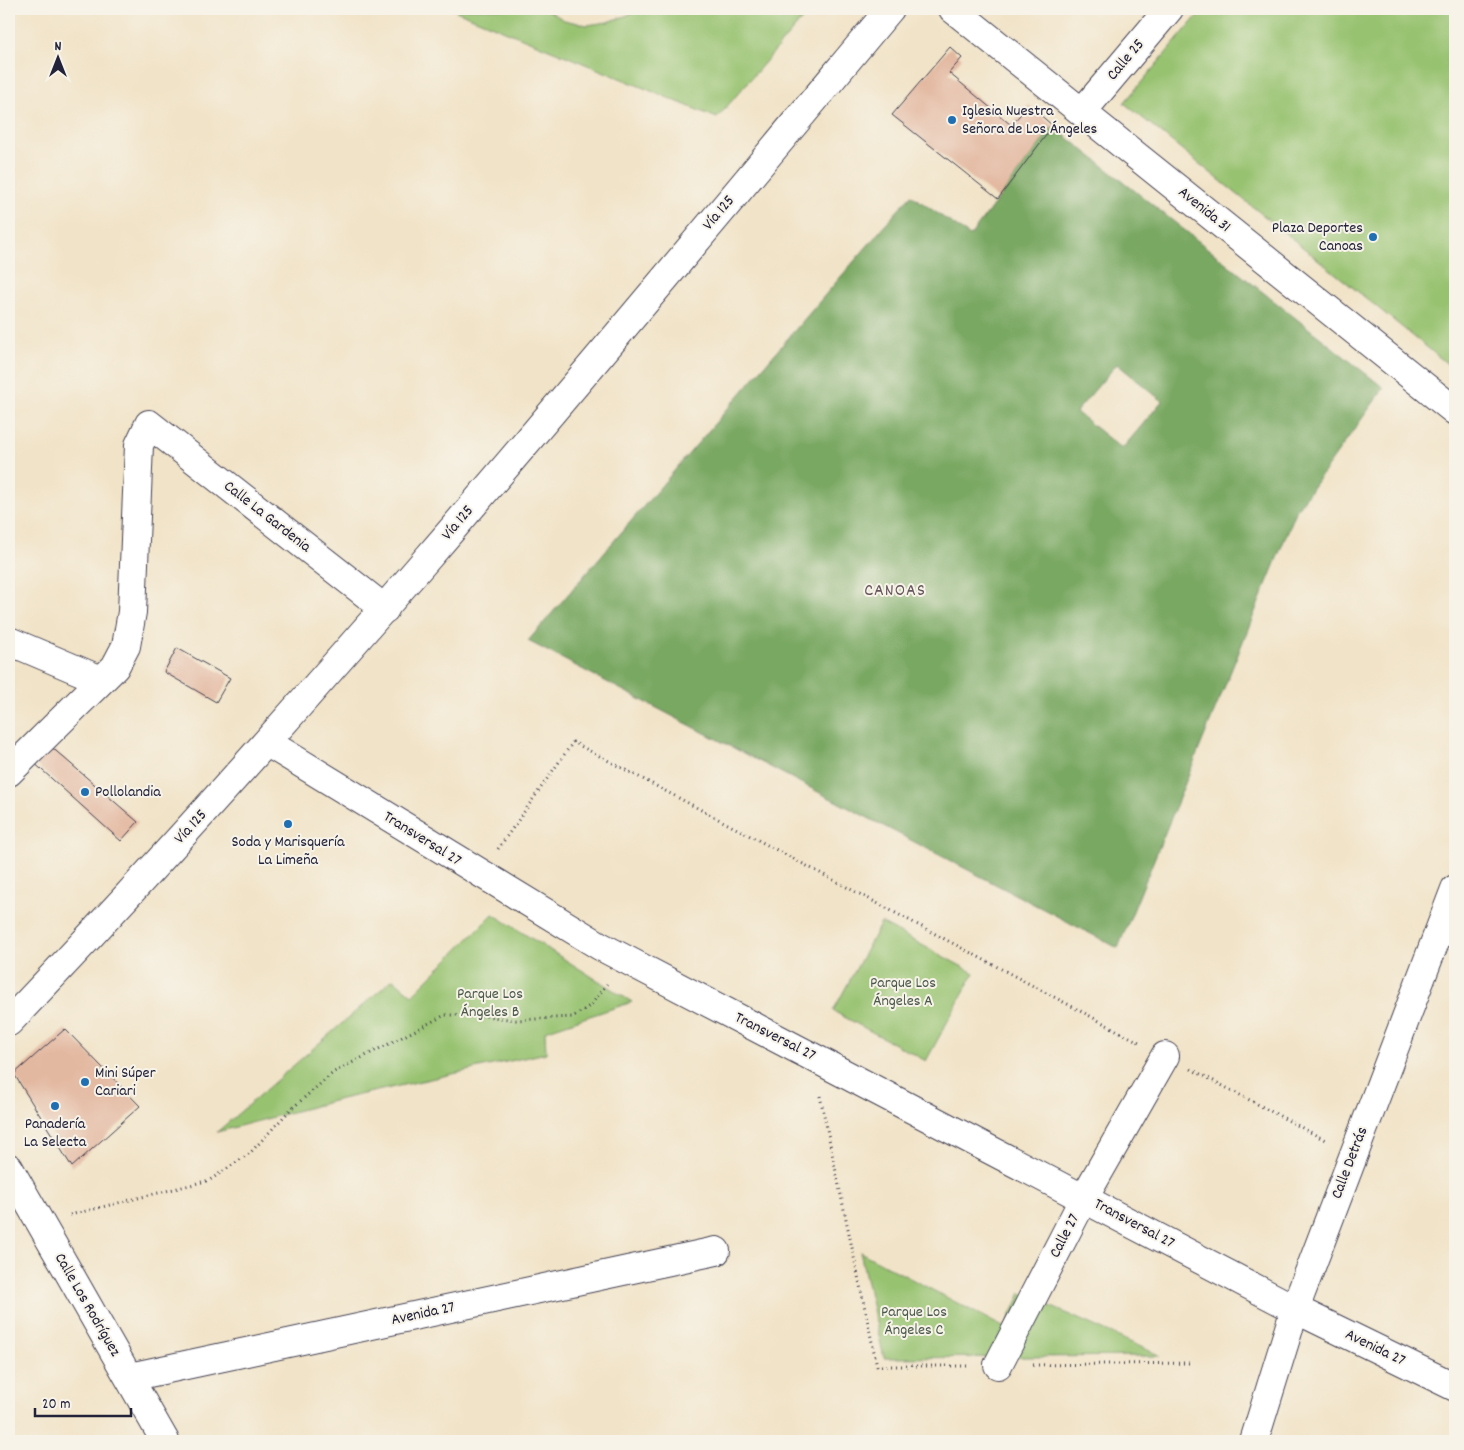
<svg xmlns="http://www.w3.org/2000/svg" width="1464" height="1450" viewBox="0 0 1464 1450" font-family="Dekko,sans-serif">
<rect width="100%" height="100%" fill="#f7f3e8"/>
<filter id="ink" filterUnits="userSpaceOnUse"><feTurbulence type="fractalNoise" baseFrequency=".02" numOctaves="2"/><feDisplacementMap in="SourceGraphic" scale="10" xChannelSelector="R" yChannelSelector="G"/><feConvolveMatrix kernelMatrix="1 2 1 2 8 2 1 2 1" color-interpolation-filters="sRGB"/></filter>
<filter id="wash" filterUnits="userSpaceOnUse"><feTurbulence type="fractalNoise" baseFrequency=".0096" numOctaves="4" result="noise"/><feDisplacementMap in="SourceGraphic" scale="20" xChannelSelector="R" yChannelSelector="G"/><feGaussianBlur stdDeviation="1.12" result="paint"/><feColorMatrix in="noise" values="0 0 0 0 0 0 0 0 0 0 0 0 0 0 0 0 0 1.4 0 .05"/><feComposite in="paint" operator="in"/></filter>
<g filter="url(#wash)">
<rect width="100%" height="100%" fill="#f1e3c7"/>
<!-- green -->
<g fill="#97c26f" stroke="#5c7255">
<path d="M457,9H546L564,20L587,25L608,22L628,15L637,9H811L717,118L456,11Z"/>
<path d="M1203,9H1455V370L1124,103Z"/>
<path d="M493,914L632,1002L545,1031L546,1053L341,1099L217,1132L393,979L412,995Z"/>
<path d="M881,923L974,973L926,1061L833,1011Z"/>
<path d="M860,1252L1005,1328L1021,1293L1161,1356L884,1358Z"/>
</g>
<!-- forest -->
<path fill="#79a862" stroke="#4e654e" fill-rule="evenodd" d="M1053,126L1384,388L1297,509L1118,948L528,641L911,195L970,236ZM1117,364L1162,401L1122,449L1076,412Z"/>
<g id="blocks">
<!-- building -->
<g fill="#e3b8a0">
<path d="M950,47L962,58L949,73L1011,125L1029,105L1053,126L998,199L892,115Z"/>
<path d="M177,648L230,678L216,702L164,672Z"/>
<path d="M49,745L138,822L121,841L32,761Z"/>
<path d="M65,1029L140,1106L72,1167L14,1074Z"/>
</g>
</g>
</g>
<g filter="url(#ink)">
<use href="#blocks" fill-opacity="0" stroke="#413f50" stroke-width="1"/>
<g fill="none" stroke-linecap="round" stroke-linejoin="round">
<defs>
<g id="minor">
<path d="M953,9L1455,411"/>
<path d="M1082,112L1169,9"/>
<path d="M9,641L101,680"/>
<path d="M268,743L600,946L1295,1309L1455,1387"/>
<path d="M9,772L115,667L126,646L132,612L139,445L149,424L385,609"/>
<path d="M9,1168L165,1441"/>
<path d="M998,1365L1084,1198L1165,1056"/>
<path d="M130,1377L716,1251"/>
<path d="M1254,1441L1295,1309L1455,889"/>
</g>
<path id="major" d="M9,1022C318,698 603,353 890,9"/>
</defs>
<!-- minor casing -->
<use href="#minor" stroke="#413f50" stroke-width="30"/>
<!-- major casing -->
<use href="#major" stroke="#413f50" stroke-width="30"/>
<!-- path -->
<g stroke="#413f50" stroke-width="3" stroke-dasharray="1 4" stroke-linecap="butt">
<path d="M498,849L573,742L1139,1042"/>
<path d="M1191,1069L1327,1141"/>
<path d="M820,1096L877,1366H969"/>
<path d="M70,1215L210,1180L250,1153L290,1110L334,1072L445,1015H476L516,1020L573,1017L591,1005L607,984"/>
<path d="M1033,1365L1190,1363"/>
</g>
<!-- minor -->
<use href="#minor" stroke="#fff" stroke-width="28"/>
<!-- major -->
<use href="#major" stroke="#fff" stroke-width="28"/>
</g>
</g>
<!-- markers -->
<g fill="#1f6fb2" stroke="#f7f3e8" stroke-width="2">
<circle cx="952" cy="120" r="5"/>
<circle cx="1373" cy="237" r="5"/>
<circle cx="85" cy="792" r="5"/>
<circle cx="288" cy="824" r="5"/>
<circle cx="85" cy="1082" r="5"/>
<circle cx="55" cy="1106" r="5"/>
</g>
<g text-anchor="middle" dominant-baseline="central" stroke-width="4" stroke-linejoin="round" paint-order="stroke">
<!-- street labels -->
<g font-size="16" fill="#22223b" stroke="#f7f3e8">
<text transform="translate(1126 60) rotate(-50)">Calle 25</text>
<text transform="translate(1204 210) rotate(39)">Avenida 31</text>
<text transform="translate(719 213) rotate(-50)">Vía 125</text>
<text transform="translate(267 517) rotate(38)">Calle La Gardenia</text>
<text transform="translate(458 523) rotate(-50)">Vía 125</text>
<text transform="translate(191 827) rotate(-48)">Vía 125</text>
<text transform="translate(422 839) rotate(32)">Transversal 27</text>
<text transform="translate(775 1037) rotate(27)">Transversal 27</text>
<text transform="translate(1350 1163) rotate(-69)">Calle Detrás</text>
<text transform="translate(1134 1224) rotate(28)">Transversal 27</text>
<text transform="translate(1065 1236) rotate(-63)">Calle 27</text>
<text transform="translate(87 1305) rotate(60)">Calle Los Rodríguez</text>
<text transform="translate(423 1314) rotate(-12)">Avenida 27</text>
<text transform="translate(1375 1348) rotate(26)">Avenida 27</text>
</g>
<!-- poi labels -->
<g font-size="16" fill="#22223b" stroke="#f7f3e8" text-anchor="start">
<text x="962" y="111">Iglesia Nuestra<tspan x="962" dy="18">Señora de Los Ángeles</tspan></text>
<text x="1363" y="228" text-anchor="end">Plaza Deportes<tspan x="1363" dy="18">Canoas</tspan></text>
<text x="95" y="792">Pollolandia</text>
<text x="288" y="842" text-anchor="middle">Soda y Marisquería<tspan x="288" dy="18">La Limeña</tspan></text>
<text x="95" y="1073">Mini Súper<tspan x="95" dy="18">Cariari</tspan></text>
<text x="55" y="1124" text-anchor="middle">Panadería<tspan x="55" dy="18">La Selecta</tspan></text>
</g>
<!-- park labels -->
<g font-size="16" fill="#4b5a4d" stroke="#f7f3e8">
<text x="903" y="983">Parque Los<tspan x="903" dy="18">Ángeles A</tspan></text>
<text x="490" y="994">Parque Los<tspan x="490" dy="18">Ángeles B</tspan></text>
<text x="914" y="1312">Parque Los<tspan x="914" dy="18">Ángeles C</tspan></text>
</g>
<!-- neighbourhood labels -->
<g font-size="18" letter-spacing="1" fill="#66565e" stroke="#f7f3e8">
<text x="895" y="591">CANOAS</text>
</g>
</g>
<!-- margin -->
<rect width="1464" height="1450" fill="none" stroke="#f7f3e8" stroke-width="30"/>
<!-- north arrow -->
<g transform="translate(58 58)" stroke="#f7f3e8" stroke-width="4" paint-order="stroke">
<path d="M0-4L9 19L0 12L-9 19Z" fill="#22223b"/>
<text y="-8" font-size="14" font-weight="bold" text-anchor="middle" fill="#22223b">N</text>
</g>
<!-- scale -->
<path d="M35 1408v8h96v-8" fill="none" stroke="#22223b" stroke-width="2.5"/>
<text x="42" y="1408" font-size="15" fill="#22223b" stroke="#f7f3e8" stroke-width="4" paint-order="stroke">20 m</text>
</svg>
